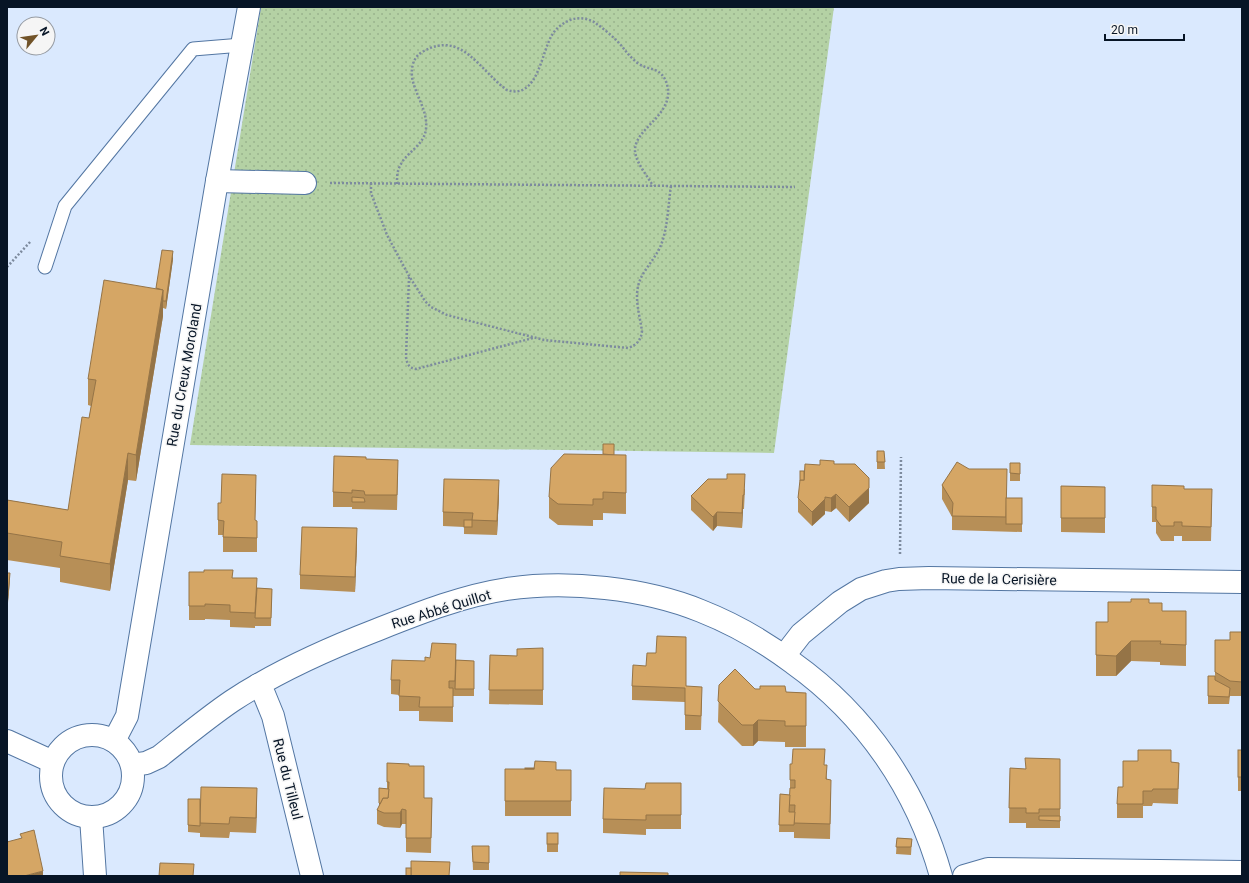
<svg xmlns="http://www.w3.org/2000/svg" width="1249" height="883" viewBox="0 0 1249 883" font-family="Roboto,sans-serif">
<defs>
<pattern id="grass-dots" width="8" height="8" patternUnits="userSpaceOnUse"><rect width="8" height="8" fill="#b4d1a4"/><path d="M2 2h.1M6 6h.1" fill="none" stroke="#99b38d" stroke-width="1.8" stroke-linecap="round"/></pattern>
</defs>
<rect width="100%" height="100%" fill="#dae9fe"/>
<!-- grass -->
<path fill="url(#grass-dots)" d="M261,7H834L774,453L190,445Z"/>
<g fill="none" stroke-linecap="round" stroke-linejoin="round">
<defs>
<path id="service" d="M45,267L65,206L193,49L242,45"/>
<g id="minor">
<path d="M217,181L305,183"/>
<path d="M784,656L801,634L840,602L861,589L886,581L899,579L929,578L1242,582"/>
<path d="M258,685L264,694L273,716L312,876"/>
<circle cx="92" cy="776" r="41"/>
<path d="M7,741L53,762"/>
<path d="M114,741L127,716L217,181L249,7"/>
<path d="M132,765L146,763L159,757C183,738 207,718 232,701C276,672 325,650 374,631C417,614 461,596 507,589C567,580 645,588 701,611C734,624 765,642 793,663C866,715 917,790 941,876"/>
<path d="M91,817L95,876"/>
<path d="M964,876L988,869L1242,872"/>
</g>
</defs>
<!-- service casing -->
<use href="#service" stroke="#5376a2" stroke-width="15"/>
<!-- minor casing -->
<use href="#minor" stroke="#5376a2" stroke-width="24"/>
<!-- path -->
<g stroke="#7d8b9e" stroke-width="2.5" stroke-dasharray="2 2" stroke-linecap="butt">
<path d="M330,183L795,187"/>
<path d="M371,183V193L387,235L409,276L425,301L431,307L447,315L544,340L628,348C637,345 641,340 642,331C639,311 632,292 643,274C649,264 657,255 661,245C668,227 668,205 671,186"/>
<path d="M397,184C397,178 397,171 400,166C406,152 424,146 426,129C428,110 415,95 412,77C411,65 414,56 424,51C462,30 480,71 507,90C538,100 541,53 552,35C556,28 563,23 570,20C579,17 586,18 594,22C601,27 609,33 615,39C622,45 626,53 633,59C636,62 640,65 643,66C649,69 656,69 660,73C665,77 667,83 668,89C671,117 634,129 635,151C636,163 647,175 653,186"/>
<path d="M7,267L31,241"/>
<path d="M409,277L406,357C407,364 409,368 416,369L533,338"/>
<path d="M900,554L901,457"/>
</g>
<!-- service -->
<use href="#service" stroke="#fff" stroke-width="13"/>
<!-- minor -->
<use href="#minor" stroke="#fff" stroke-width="22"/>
</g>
<!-- wall -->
<g fill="#b78f57">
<path d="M173,259L166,309L163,308V316L136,481L128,480L110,591L60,582V568L7,560V500L68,510L89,418L91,406L88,405V379L156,288Z"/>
<path d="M877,451H884L885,469H877Z"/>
<path d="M614,455H626V514L603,513V520H593V526L558,525L549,518V497Z"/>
<path d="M366,459L398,474L397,510L352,509V507H333V492Z"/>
<rect x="1010" y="463" width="10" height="18"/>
<path d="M834,464L869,503L849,522L836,508L831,512L825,511V514L812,526L798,512V498L804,471Z"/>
<path d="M942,485L1006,498H1022V532L952,530V517L942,499Z"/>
<path d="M1152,485L1184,489L1212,504L1211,541H1182V536H1174V541H1161L1156,533V522H1152Z"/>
<path d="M1061,486L1105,487V533L1061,532Z"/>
<path d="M256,489L255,520L257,535V552H223V535H218V503H221Z"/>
<path d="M745,489L744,509H743L742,528L717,526L713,531L691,510V496Z"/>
<path d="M499,495L497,535L464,534V527L443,526V512Z"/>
<path d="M357,543L355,592L300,589V575Z"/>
<path d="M189,572L233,578L257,588L272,589L271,626H255V628L230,627V620L205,619V620H189Z"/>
<path d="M1149,603L1162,611L1186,632V666L1160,665V662L1131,661L1116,676H1096V655L1108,622Z"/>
<path d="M1242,632V696H1230L1229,704H1208V676L1215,680V640H1230Z"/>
<path d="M543,648V705L489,704L490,655L517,656Z"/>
<path d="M456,660L474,661V696H453V722L419,721V711H399V695L391,694V680L425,661Z"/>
<path d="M719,685L786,692L806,693V747H785V742L758,741L753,746H742L718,722Z"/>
<path d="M632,686H686L702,701L701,730H685V702L632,700Z"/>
<rect x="1238" y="750" width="4" height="41"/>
<path d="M1060,759V828H1026V823H1009L1010,768L1025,769Z"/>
<path d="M1171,762L1179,763L1178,804L1153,803L1152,806H1143V818H1117V804L1123,787Z"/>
<path d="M387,763L409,766L424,798H432L431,853L406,852V824H402L400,828L384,827L377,824V810L379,807V788L387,789Z"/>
<path d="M790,764L825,765L827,779L831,794L830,839L794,838V832H779L780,794L790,795Z"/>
<path d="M505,769L571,770V816H505Z"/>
<path d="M681,783V829H646V835L603,833V819L645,789Z"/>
<path d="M257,803L256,833L230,832L229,838L200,837V833L188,832V825Z"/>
<rect x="547" y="833" width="11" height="19"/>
<path d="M897,838L912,839L911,855L896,854Z"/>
<path d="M472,846H489V870H473Z"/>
</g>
<!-- shaded-wall -->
<g fill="#957447">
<path d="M173,251V259L166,309V301Z"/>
<path d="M163,290V316L136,481V455Z"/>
<path d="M128,453V480L110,591V564Z"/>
<path d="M869,478V503L849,522V507Z"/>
<path d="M499,480V495L497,535V521Z"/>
<path d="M836,494V508L831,512V498Z"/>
<path d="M743,495V509L742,528V513Z"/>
<path d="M825,497V514L812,526V512Z"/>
<path d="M717,512V526L713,531V517Z"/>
<path d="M357,528V543L355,592V577Z"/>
<path d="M10,573V580L7,614V606Z"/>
<path d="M1131,641V661L1116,676V656Z"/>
<path d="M758,720V741L753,746V725Z"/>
<path d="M257,788V803L256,833V818Z"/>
<path d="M402,809V824L400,828V813Z"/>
<path d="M43,871V876H24Z"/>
</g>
<!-- building -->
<g fill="#d5a665" stroke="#957447">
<path d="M162,250L173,251L166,301H163V290L156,288Z"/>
<path d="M104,280L163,290L136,455L128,453L110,564L60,556L62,542L7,533V500L68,510L82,417L89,418L96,380L88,379Z"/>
<path d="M603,444H614V455L603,454Z"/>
<path d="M877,451H884L885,462H877Z"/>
<path d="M564,454L626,455V493L603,492V499H593V505L558,504L549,497L551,468Z"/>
<path d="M334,456L366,457V459L398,460L397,495H365L364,491L352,490V493L333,492Z"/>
<path d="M820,460L834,461V464H855L869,478V488L849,507L836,494L831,498L825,497V499L812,512L798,498L800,480H804L805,464L820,465Z"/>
<path d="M957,462L969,469H1007L1006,517L952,516L953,503L942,485Z"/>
<path d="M1010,463H1020V474L1010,473Z"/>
<rect x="800" y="471" width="4" height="9"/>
<path d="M222,474L256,475L255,520L257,521V538L223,537L224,521L218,520V503H221Z"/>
<path d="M727,474H745L744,495H743L742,513L717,512L713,517L691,496L708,479H727Z"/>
<path d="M444,479L499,480L497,521L472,520L473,513L443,512Z"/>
<path d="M1152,485L1184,486V489H1212L1211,527L1182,526V522H1174V526H1161L1156,519V507H1152Z"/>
<path d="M1061,486L1105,487V518H1061Z"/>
<path d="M352,497L364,498L365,502H352Z"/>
<rect x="1006" y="498" width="16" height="26"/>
<rect x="464" y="520" width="8" height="7"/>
<path d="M302,527L357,528L355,577L300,575Z"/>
<path d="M204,570H233L232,578H257L255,613L230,612V605L205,604V606H189V572H204Z"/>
<path d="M7,573H10L7,606Z"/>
<path d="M257,588L272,589L271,618H255Z"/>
<path d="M1131,599H1149V603H1162V611H1186V645L1160,644L1161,641H1131L1116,656L1096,655V622H1108V602H1131Z"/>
<path d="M1230,632H1242V682L1230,681L1215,672V640H1230Z"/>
<path d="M657,636L686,637V686L702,687L701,716L685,715V688L632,686L633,665L646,666L647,653H656Z"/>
<path d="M432,643L456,644L455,681H449V688H453V707H419L420,697L399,696L400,680H391L392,660L425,661V657L430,658Z"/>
<path d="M543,648V690H489L490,655L517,656V649Z"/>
<path d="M456,660L474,661V689H455Z"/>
<path d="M735,669L755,689H760V686H785L786,692L806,693V726H785V721L758,720L753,725H742L718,701L719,685Z"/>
<path d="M1208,676H1215V680L1230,688L1229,697L1208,696Z"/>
<path d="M793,749H825L824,765H827L826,779L831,780L830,824L794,823L795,805H789L790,788H795V780H790V764H792Z"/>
<path d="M1138,750H1171V762L1179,763L1178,789H1153L1152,791H1143V804H1117L1118,787H1123V761H1138Z"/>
<rect x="1238" y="750" width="4" height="27"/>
<path d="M1025,758L1060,759V809H1039V813H1026V808H1009L1010,768L1026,769Z"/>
<path d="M535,761L556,762V770H571V801H505V769H534Z"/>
<path d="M387,763L409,764V766H424V798H432L431,838H406V810L402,809L400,813H384L377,810L383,798H388L389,782H387Z"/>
<rect x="525" y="768" width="9" height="1"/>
<path d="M646,783H681V815H646V820L603,819L604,788L645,789Z"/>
<path d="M201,787L257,788L256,818L230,817L229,824L200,823Z"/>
<path d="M379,788L389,789L388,798H383L380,804L379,803Z"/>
<path d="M780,794L790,795L789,812H795L794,825H779Z"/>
<path d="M188,799H200V826L188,825Z"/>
<path d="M1039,816H1060V821L1039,820Z"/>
<path d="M34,830L43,871L24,876H7V842L22,838L20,834Z"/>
<rect x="547" y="833" width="11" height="11"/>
<path d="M897,838L912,839L911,847H896Z"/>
<path d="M472,846H489V863L473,862Z"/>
<path d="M411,861L450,862L449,876H411Z"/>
<path d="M160,863L194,864L193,876H159Z"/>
<rect x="406" y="868" width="5" height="8"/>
<path d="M620,872L668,873V876H620Z"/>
</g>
<g text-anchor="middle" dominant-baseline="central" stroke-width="3" stroke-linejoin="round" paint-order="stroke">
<!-- street labels -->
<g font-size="14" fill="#071526" stroke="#f5f5f5">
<text transform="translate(184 375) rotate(-80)">Rue du Creux Moroland</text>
<text transform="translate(999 579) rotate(1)">Rue de la Cerisière</text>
<text transform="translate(441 609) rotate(-17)">Rue Abbé Quillot</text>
<text transform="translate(288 779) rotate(76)">Rue du Tilleul</text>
</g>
</g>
<!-- border -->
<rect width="1249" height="883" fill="none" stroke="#071526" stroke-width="16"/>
<!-- north arrow -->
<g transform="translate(36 36) rotate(61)"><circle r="19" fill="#f5f5f5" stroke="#969ba2"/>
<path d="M0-3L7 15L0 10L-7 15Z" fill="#715328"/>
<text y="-6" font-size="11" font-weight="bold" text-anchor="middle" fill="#071526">N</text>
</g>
<!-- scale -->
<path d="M1105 34v6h79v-6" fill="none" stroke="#071526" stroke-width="2"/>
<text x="1111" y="34" font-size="12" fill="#071526" stroke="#f5f5f5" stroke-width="3" paint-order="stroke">20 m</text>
</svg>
